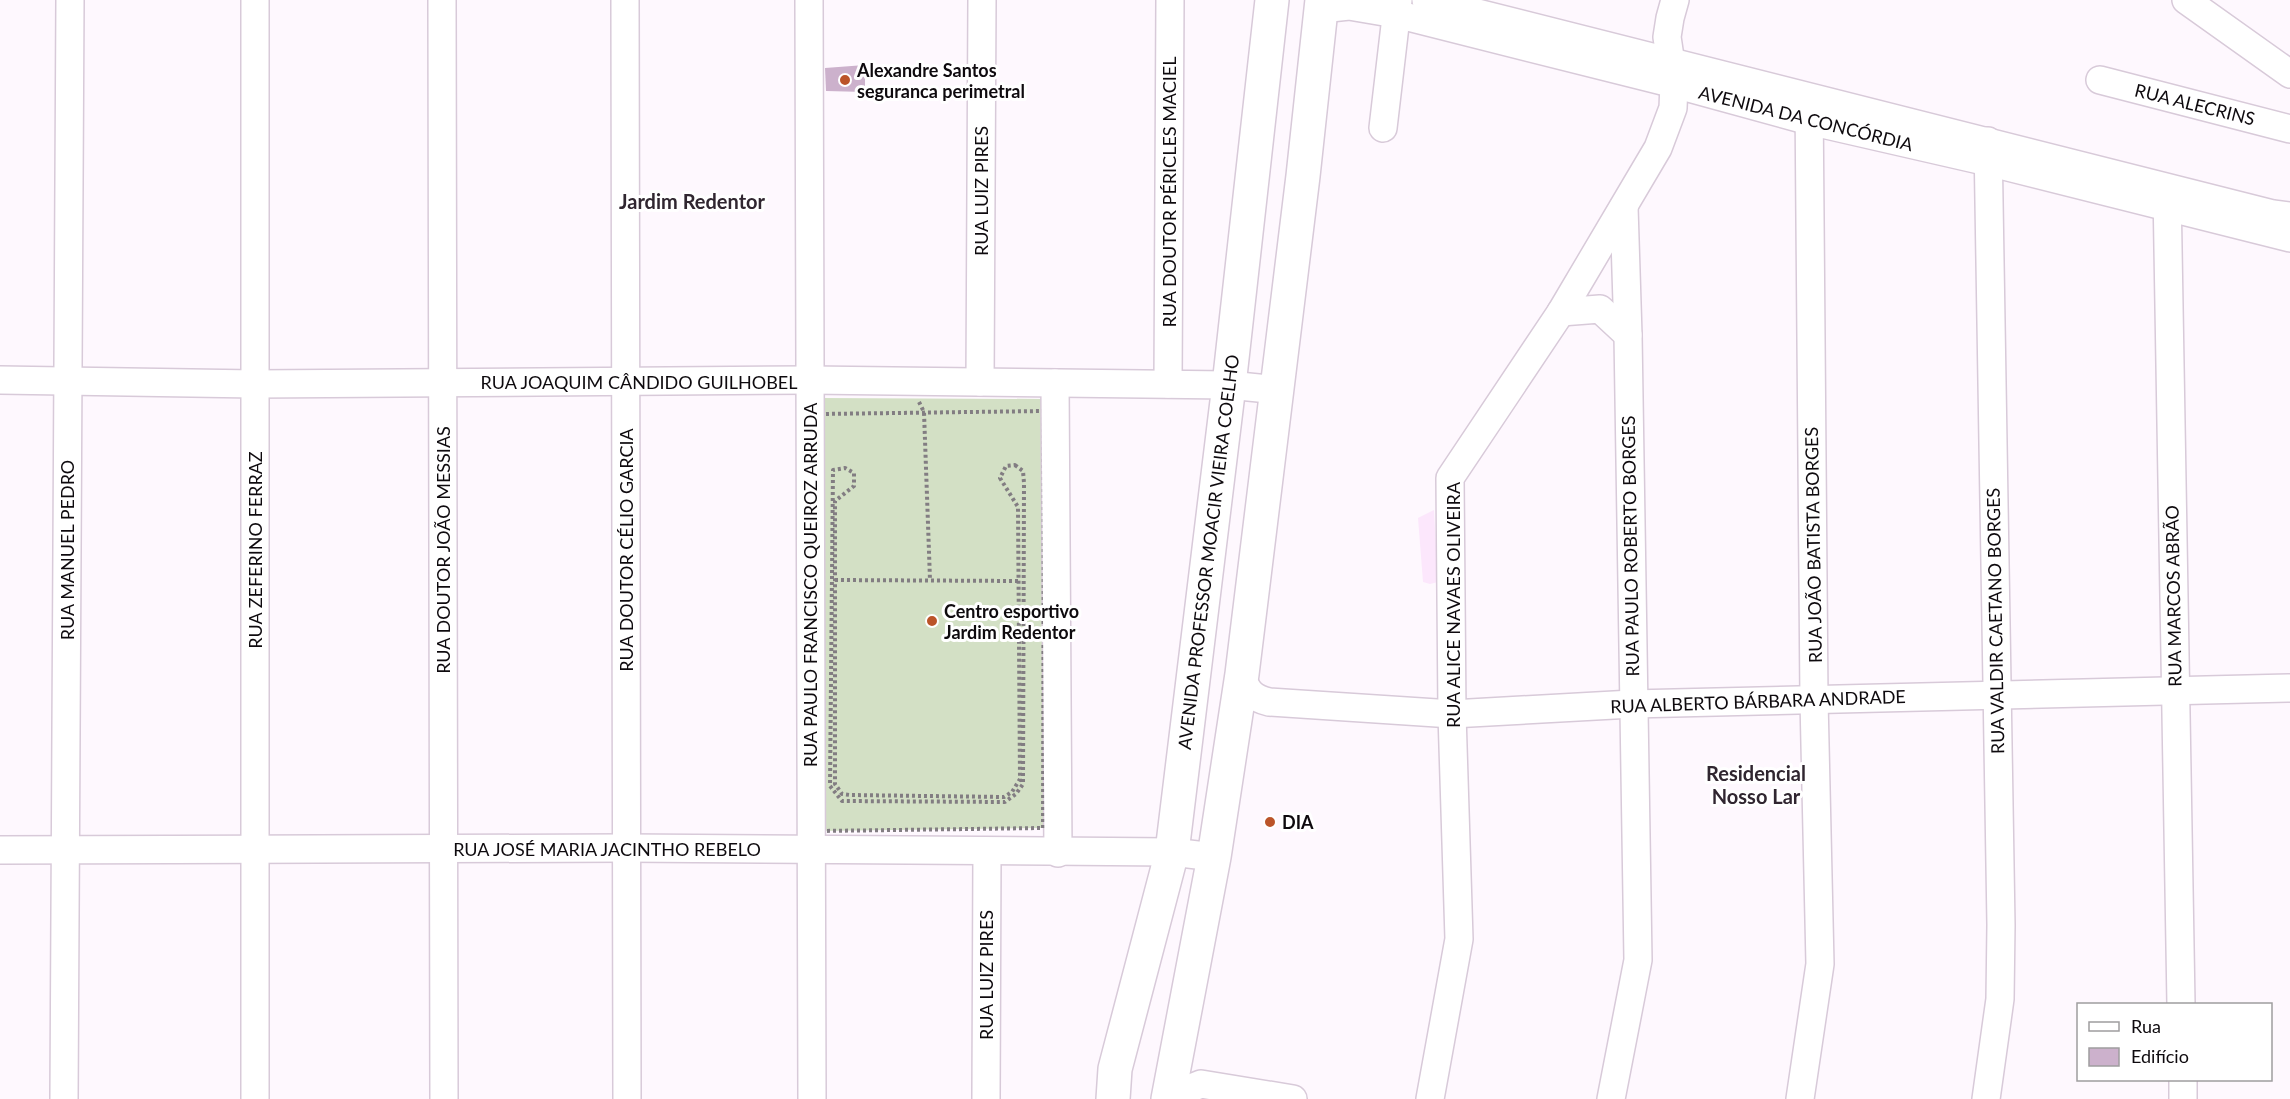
<svg xmlns="http://www.w3.org/2000/svg" width="2290" height="1099" viewBox="0 0 2290 1099" font-family="Lato,sans-serif">
<rect width="100%" height="100%" fill="#fef8fe"/>
<!-- built -->
<path fill="#fce7fc" d="M1434,510L1438,582L1430,584L1423,582L1418,518Z"/>
<!-- garden -->
<path fill="#d3e0c5" d="M821,398L1044,399L1043,828L820,831Z"/>
<!-- building -->
<path fill="#ccb1cc" d="M865,65V92L826,91L825,68Z"/>
<g fill="none" stroke-linecap="round" stroke-linejoin="round">
<defs>
<g id="minor">
<path d="M442,0L444,1099"/>
<path d="M625,0L627,1099"/>
<path d="M809,0L812,1099"/>
<path d="M1426,0L2273,214L2290,216"/>
<path d="M2186,0L2290,74"/>
<path d="M1321,9L1349,6L1396,14L1674,84L1809,121L1988,162L2290,238"/>
<path d="M2100,80L2290,129"/>
<path d="M1383,128L1398,0"/>
<path d="M2167,190L2181,1004"/>
<path d="M1561,312L1600,309L1628,335"/>
<path d="M0,380L255,384L810,380L1229,385L1278,390"/>
<path d="M980,382L982,0"/>
<path d="M1055,383L1058,853"/>
<path d="M1168,384L1170,0"/>
<path d="M1242,674C1245,690 1252,698 1269,702L1452,714L1632,704L2290,688"/>
<path d="M0,850L626,848L1172,852L1214,857"/>
<path d="M2183,1080V1099"/>
<path d="M64,1099L70,0"/>
<path d="M255,1099V0"/>
<path d="M986,1099L987,851"/>
<path d="M1174,1099L1181,1092L1201,1084L1293,1099"/>
<path d="M1430,1099L1459,939L1452,714L1450,478L1561,312L1658,148L1673,108L1674,84L1667,37L1670,18L1675,0"/>
<path d="M1611,1099L1638,960L1628,335L1624,207"/>
<path d="M1800,1099L1820,964L1814,700L1809,98"/>
<path d="M1986,1099L2000,999L2001,925L1988,141"/>
</g>
<g id="major">
<path d="M1113,1099L1115,1069L1172,852L1229,385L1272,0"/>
<path d="M1168,1099L1214,857L1242,674L1303,176L1322,0"/>
</g>
</defs>
<!-- minor casing -->
<use href="#minor" stroke="#d8cad9" stroke-width="30"/>
<!-- major casing -->
<use href="#major" stroke="#d8cad9" stroke-width="36"/>
<!-- path -->
<g stroke="#827d82" stroke-width="4" stroke-dasharray="3 3" stroke-linecap="butt">
<path d="M919,402L924,412L930,580"/>
<path d="M1044,411L1043,828L820,831L821,414Z"/>
<path d="M1015,465L1023,471L1024,483L1023,784L1016,794L1005,802L842,801L830,786L833,470L845,468L854,473V486L835,501V784L842,794L850,795L1004,797L1012,792L1020,779L1018,507L1000,478L1006,466Z"/>
<path d="M835,580L1019,581"/>
</g>
<!-- minor -->
<use href="#minor" stroke="#fff" stroke-width="27"/>
<!-- major -->
<use href="#major" stroke="#fff" stroke-width="33"/>
</g>
<!-- markers -->
<g fill="#bb5429" stroke="#fff" stroke-width="2">
<circle cx="845" cy="80" r="6"/>
<circle cx="932" cy="621" r="6"/>
<circle cx="1270" cy="822" r="6"/>
</g>
<g text-anchor="middle" dominant-baseline="central" stroke-width="6" stroke-linejoin="round" paint-order="stroke">
<!-- poi labels -->
<g font-size="18" font-weight="bold" fill="#0e0a0e" stroke="#fff" text-anchor="start">
<text x="857" y="70">Alexandre Santos<tspan x="857" dy="21">seguranca perimetral</tspan></text>
<text x="944" y="611">Centro esportivo<tspan x="944" dy="21">Jardim Redentor</tspan></text>
<text x="1282" y="822">DIA</text>
</g>
<!-- street labels -->
<g font-size="18" fill="#0e0a0e" stroke="#fff">
<text transform="translate(2195 104) rotate(14)">RUA ALECRINS</text>
<text transform="translate(1806 118) rotate(14)">AVENIDA DA CONCÓRDIA</text>
<text transform="translate(981 191) rotate(-90)">RUA LUIZ PIRES</text>
<text transform="translate(1169 192) rotate(-90)">RUA DOUTOR PÉRICLES MACIEL</text>
<text x="639" y="382">RUA JOAQUIM CÂNDIDO GUILHOBEL</text>
<text transform="translate(1813 545) rotate(-91)">RUA JOÃO BATISTA BORGES</text>
<text transform="translate(1630 546) rotate(-91)">RUA PAULO ROBERTO BORGES</text>
<text transform="translate(67 550) rotate(-90)">RUA MANUEL PEDRO</text>
<text transform="translate(255 550) rotate(-90)">RUA ZEFERINO FERRAZ</text>
<text transform="translate(443 550) rotate(-90)">RUA DOUTOR JOÃO MESSIAS</text>
<text transform="translate(626 550) rotate(-90)">RUA DOUTOR CÉLIO GARCIA</text>
<text transform="translate(1208 552) rotate(-83)">AVENIDA PROFESSOR MOACIR VIEIRA COELHO</text>
<text transform="translate(810 585) rotate(-90)">RUA PAULO FRANCISCO QUEIROZ ARRUDA</text>
<text transform="translate(2173 596) rotate(-91)">RUA MARCOS ABRÃO</text>
<text transform="translate(1453 605) rotate(-90)">RUA ALICE NAVAES OLIVEIRA</text>
<text transform="translate(1995 621) rotate(-91)">RUA VALDIR CAETANO BORGES</text>
<text transform="translate(1758 701) rotate(-2)">RUA ALBERTO BÁRBARA ANDRADE</text>
<text x="607" y="849">RUA JOSÉ MARIA JACINTHO REBELO</text>
<text transform="translate(986 975) rotate(-90)">RUA LUIZ PIRES</text>
</g>
<!-- neighbourhood labels -->
<g font-size="20" font-weight="bold" fill="#302630" stroke="#fff">
<text x="692" y="201">Jardim Redentor</text>
<text x="1756" y="773">Residencial<tspan x="1756" dy="23">Nosso Lar</tspan></text>
</g>
</g>
<!-- legend -->
<rect x="2077" y="1003" width="195" height="78" fill="#ffffff" stroke="#9f9d9f" stroke-width="1.5"/>
<rect x="2089" y="1022" width="30" height="9" fill="#ffffff" stroke="#9f9d9f" stroke-width="1.5"/>
<text x="2131" y="1033" font-size="18" fill="#0e0a0e">Rua</text>
<rect x="2089" y="1048" width="30" height="18" fill="#ccb1cc" stroke="#9f9d9f" stroke-width="1.5"/>
<text x="2131" y="1063" font-size="18" fill="#0e0a0e">Edifício</text>
</svg>
